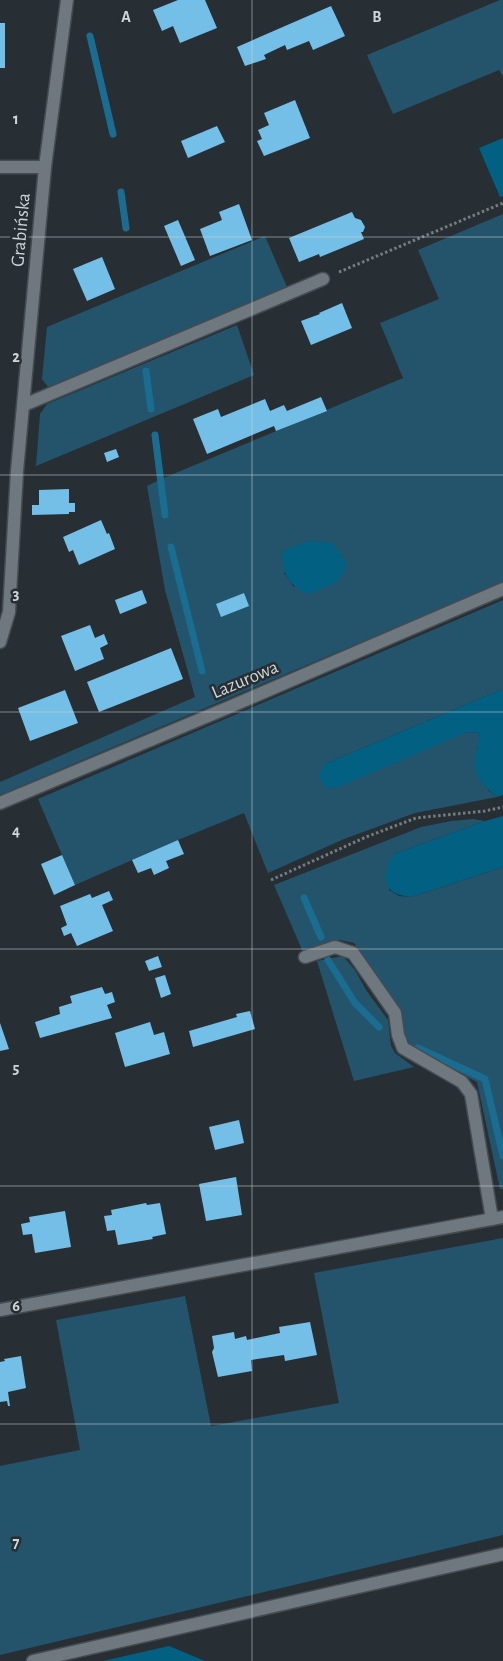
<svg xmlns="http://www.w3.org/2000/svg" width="503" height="1661" viewBox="0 0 503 1661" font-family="'Alegreya Sans',sans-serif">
<rect width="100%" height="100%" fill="#272f34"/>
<!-- green -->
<g fill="#23546c" fill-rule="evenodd">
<path d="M500,0H503V77L499,70L393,114L367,55Z"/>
<path d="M503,214V582L0,795V782L195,697L165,590L147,486L166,477L403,378L380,323L439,299L418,250ZM336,546L294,587L284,573Z"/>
<path d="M265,236L287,287L48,387L42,379L47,327Z"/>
<path d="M237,325L254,375L36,466L40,414L47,404Z"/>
<path d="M503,600V689L325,764L465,733L478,732L480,741L476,751L488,790L497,797L415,813L344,839L268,873L244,813L178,840L75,885L38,799Z"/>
<path d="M473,819L485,821L394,854L389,890L399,896L411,897L503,867V1189H500L477,1082L411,1048L405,1034L398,1009L354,943L340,940L303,952L274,885L421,827L451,821Z"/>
<path d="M343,956L355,970L366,990L388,1020L391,1046L395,1053L414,1067L354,1081L317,961Z"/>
<path d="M503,1238V1535L0,1655V1466L80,1450L56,1320L185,1296L211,1426L339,1403L314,1273Z"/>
</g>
<!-- forest -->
<g fill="#026083">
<path d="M503,138V196L500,197L479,148Z"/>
<path d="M308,541L333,543L346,562L345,572L335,583L308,594C287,584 282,574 283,551Z"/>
<path d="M503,689V795L497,797C483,786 470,772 476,752C478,744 480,741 478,732L465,733L338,787L327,788C318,778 317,775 325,764Z"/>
<path d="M503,816V867L411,897C381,894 381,878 394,854L485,821Z"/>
<path d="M169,1646L205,1661H103Z"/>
</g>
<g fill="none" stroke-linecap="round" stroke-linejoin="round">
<!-- stream -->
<g stroke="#1a6c91" stroke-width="7">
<path d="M90,36L113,134"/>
<path d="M121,192L126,228"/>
<path d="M146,371L151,409"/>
<path d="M155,435L165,515"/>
<path d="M171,547L202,671"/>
<path d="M304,898L321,937"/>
<path d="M328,960L355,1003L379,1027"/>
<path d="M418,1048L485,1079L503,1156"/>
</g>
</g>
<!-- building -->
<g fill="#74bfe7">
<path d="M178,0H205L217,28L180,43L173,26L162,31L153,10Z"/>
<path d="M331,6L345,36L313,50L309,41L287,50L285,45L264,55L266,59L245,66L237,47Z"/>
<rect x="0" y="23" width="5" height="45"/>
<path d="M295,100L310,138L264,156L257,141L262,139L258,130L269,125L264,113Z"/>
<path d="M217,126L225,142L188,158L181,141Z"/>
<path d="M239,204L252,240L210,256L200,229L222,220L219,212Z"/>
<path d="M352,212L355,218L361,220L365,227L363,232H361L364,239L320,257L319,254L299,262L289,238Z"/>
<path d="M178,220L195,260L181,266L164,226Z"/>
<path d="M102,257L115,289L87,301L73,269Z"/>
<path d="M342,303L352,328L311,345L301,321L320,314L319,313Z"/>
<path d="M321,397L327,411L276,431L274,426L207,454L193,419L218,409L221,417L265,399L270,411L284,405L287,411Z"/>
<path d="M116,449L119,457L107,462L104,453Z"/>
<path d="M69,489V503H75V512H69V514L32,515V505H39V490Z"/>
<path d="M101,520L107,534L109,533L115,549L79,565L73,550L69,552L63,537Z"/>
<path d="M142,590L147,603L120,614L115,600Z"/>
<path d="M244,593L249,606L221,617L216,604Z"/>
<path d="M90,625L95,638L104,634L108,644L100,648L104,659L75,671L61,636Z"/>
<path d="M171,648L183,679L99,712L87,682Z"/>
<path d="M65,690L78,723L30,741L18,708Z"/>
<path d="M178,840L184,854L166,861L169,868L154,875L151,868L138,873L132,860Z"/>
<path d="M62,855L75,885L54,895L41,864Z"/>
<path d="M109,891L113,900L102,905L113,931L77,946L71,933L64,936L61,928L67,925L60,906L90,894L92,898Z"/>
<path d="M158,956L162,967L149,971L145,961Z"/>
<path d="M165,975L171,994L161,998L155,978Z"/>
<path d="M102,987L105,994L112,992L115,1002L107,1005L112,1018L40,1038L35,1022L60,1014L59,1007L72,1003L70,996Z"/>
<path d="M250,1011L255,1029L193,1047L189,1031L237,1017L236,1014Z"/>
<path d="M150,1022L154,1035L164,1032L170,1054L125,1067L115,1033Z"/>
<path d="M0,1023L9,1049L0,1051Z"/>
<path d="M239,1120L244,1143L215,1150L209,1127Z"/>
<path d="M236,1177L242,1215L206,1221L199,1184Z"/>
<path d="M146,1203L147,1205L160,1203L166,1234L152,1237L153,1239L118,1245L115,1230L107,1231L104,1216L112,1215L111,1210Z"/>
<path d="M65,1211L71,1247L35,1253L32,1234L23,1235L21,1224L30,1222L29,1217Z"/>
<path d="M310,1322L317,1355L285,1361L284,1355L251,1360L252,1371L218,1377L212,1352L214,1348L212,1336L234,1332L235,1339L246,1336L247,1340L280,1333L279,1327Z"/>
<path d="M21,1356L26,1388L8,1392L10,1406H8L7,1401L0,1402V1362L5,1361L4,1359Z"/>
</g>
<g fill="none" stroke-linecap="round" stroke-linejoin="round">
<defs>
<g id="minor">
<path d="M0,167H45"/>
<path d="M24,405L323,279"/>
<path d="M0,642L9,612L17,471L45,167L67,0"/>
<path d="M0,803L227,708L503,589"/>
<path d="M305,957L335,947L353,953L395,1013L398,1035L403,1048L462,1082L471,1094L492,1219"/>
<path d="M0,1310L503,1217"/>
<path d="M33,1661L503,1554"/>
</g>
</defs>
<!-- minor casing -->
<use href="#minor" stroke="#454c51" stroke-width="15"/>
<!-- path -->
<g stroke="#757c80" stroke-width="3" stroke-dasharray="2.5 2.5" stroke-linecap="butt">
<path d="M339,272L503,203"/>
<path d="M271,880L366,837L416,818L485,811L503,807"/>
</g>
<!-- minor -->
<use href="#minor" stroke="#6e787e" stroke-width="12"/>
</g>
<!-- grid -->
<path fill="none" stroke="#cfd5d8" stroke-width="1" stroke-opacity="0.55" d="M252,0V1661M0,237H503M0,475H503M0,712H503M0,949H503M0,1186H503M0,1424H503"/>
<g text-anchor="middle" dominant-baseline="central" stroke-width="5" stroke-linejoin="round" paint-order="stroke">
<!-- street labels -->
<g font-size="19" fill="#cfd5d8" stroke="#272f34">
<text transform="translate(21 230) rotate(-85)">Grabińska</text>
<text transform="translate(245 680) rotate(-23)">Lazurowa</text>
</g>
</g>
<g font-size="16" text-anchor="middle" font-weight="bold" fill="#cfd5d8" stroke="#272f34" stroke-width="5" stroke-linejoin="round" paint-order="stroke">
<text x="126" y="22">A</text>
<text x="377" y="22">B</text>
<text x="16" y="124">1</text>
<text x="16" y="362">2</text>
<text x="16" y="599">3</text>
<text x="16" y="836">4</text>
<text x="16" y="1073">5</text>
<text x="16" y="1311">6</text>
<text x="16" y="1548">7</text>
</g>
</svg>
